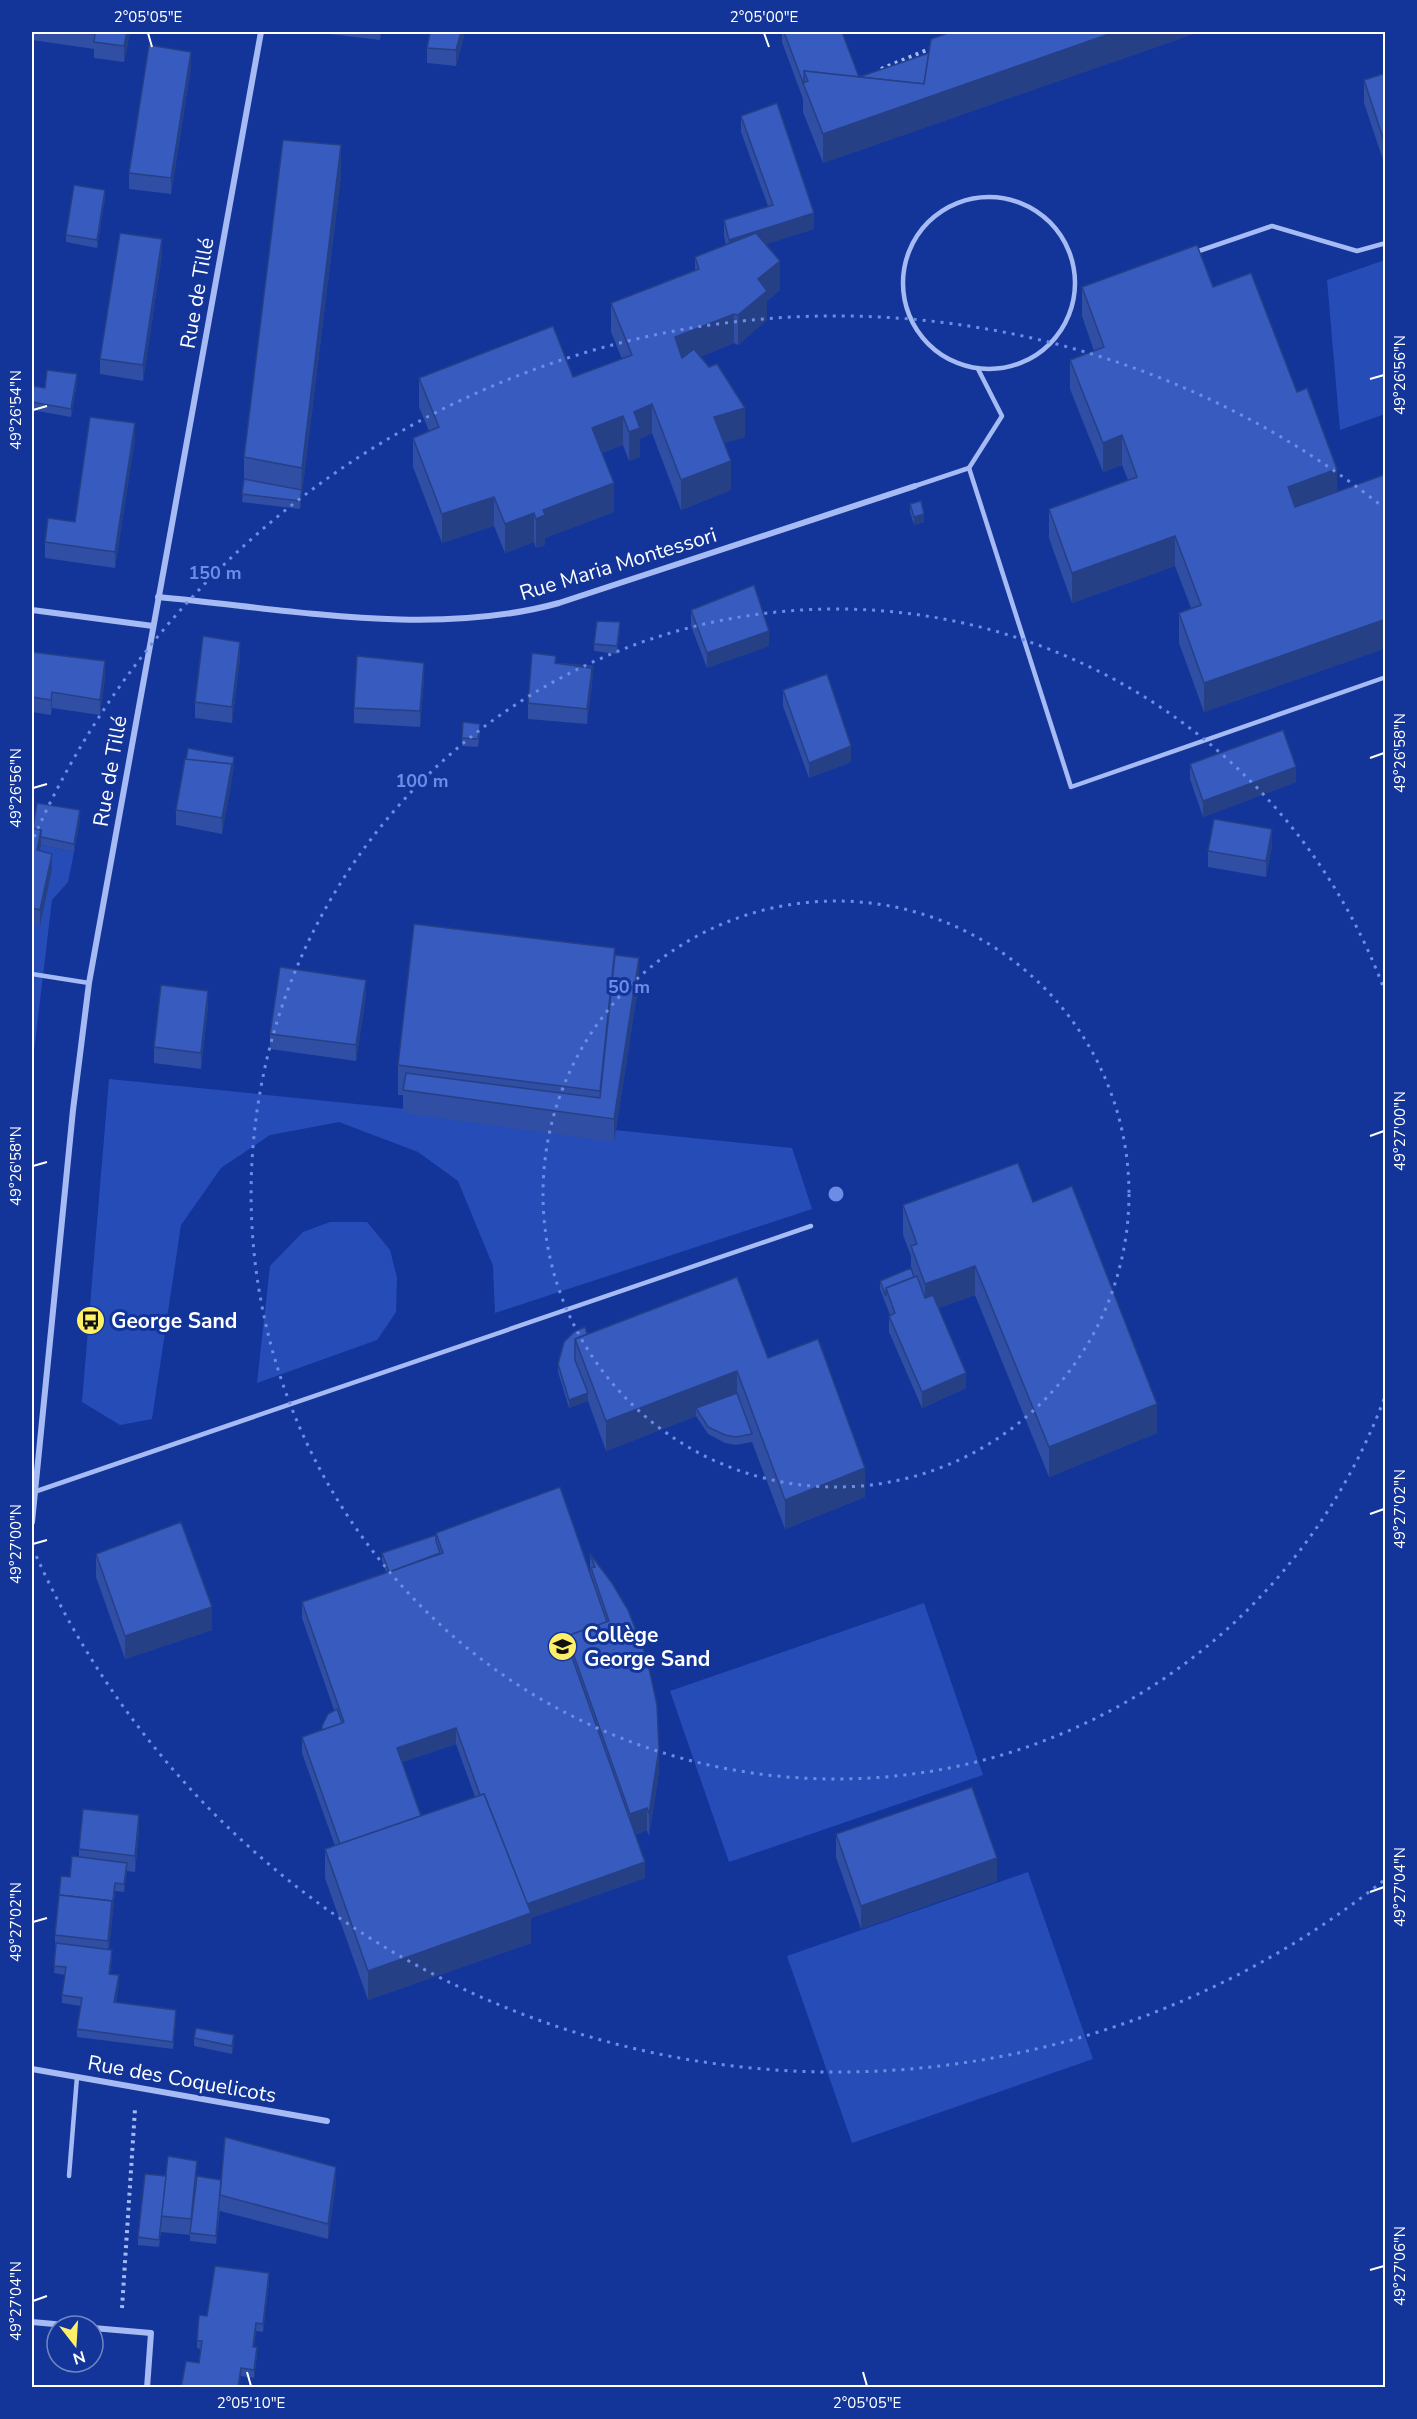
<svg xmlns="http://www.w3.org/2000/svg" width="1417" height="2419" viewBox="0 0 1417 2419" font-family="'Nunito Sans',sans-serif">
<rect width="100%" height="100%" fill="#133599"/>
<!-- green -->
<g fill="#264db7">
<path d="M1385,260V414L1340,430L1327,280Z"/>
<path d="M32,843L74,852L68,882L52,900L32,1068Z"/>
<path d="M109,1079L792,1148L812,1209L495,1313L493,1266L458,1181L418,1152L339,1122L270,1135L221,1168L181,1225L152,1419L120,1425L82,1402Z"/>
<path d="M330,1222H367L390,1250L397,1278L396,1312L377,1340L257,1383L270,1266L303,1232Z"/>
<path d="M924,1603L983,1775L729,1862L670,1691Z"/>
<path d="M1028,1872L1093,2059L852,2143L787,1956Z"/>
</g>
<g fill="none" stroke-linecap="round" stroke-linejoin="round">
<!-- path -->
<g stroke="#a6bbf3" stroke-width="4" stroke-dasharray="3 4.5" stroke-linecap="butt">
<path d="M881,69L934,47"/>
<path d="M122,2308L135,2109"/>
</g>
<!-- service -->
<g stroke="#a6bbf3" stroke-width="4.5">
<circle cx="989" cy="283" r="86"/>
<path d="M1193,253L1272,226L1357,251L1386,243"/>
<path d="M969,468L1071,787L1386,677"/>
<path d="M969,468L1002,416L978,369"/>
<path d="M915,486L969,468"/>
<path d="M32,974L89,983"/>
<path d="M34,1492L811,1226"/>
<path d="M69,2176L77,2077"/>
</g>
<!-- minor -->
<g stroke="#a6bbf3" stroke-width="6">
<path d="M158,597C288,609 432,638 559,603L915,486"/>
<path d="M32,610L153,626"/>
<path d="M32,1522L73,1110L89,983L261,32"/>
<path d="M32,2069L327,2121"/>
<path d="M32,2322L76,2326"/>
<path d="M93,2328L151,2333L147,2388"/>
</g>
</g>
<!-- wall -->
<g fill="#2f4ea4" fill-rule="evenodd">
<path d="M32,32H130L124,62L94,58V49L32,40Z"/>
<path d="M321,32H381L380,40L321,33Z"/>
<path d="M430,32H465L456,66L427,63V48Z"/>
<path d="M782,32H842L859,77L929,53L951,32H1199L823,163L803,112V99L782,42Z"/>
<path d="M191,67L171,194L129,189V173Z"/>
<path d="M1386,73V169L1364,103V80Z"/>
<path d="M741,116L814,229L766,244L780,290L767,301V320L738,345L734,343L700,357L745,437L724,443L731,490L681,510L652,433L640,439V457L629,461L623,445L602,453L614,512L545,538V545L536,548L534,542L505,553L494,526L442,543L413,467V438L429,431L419,407V378L573,377L622,359L611,332V303L695,270V257L726,245L724,236V220L768,206L741,132Z"/>
<path d="M341,175L300,509L242,502L244,479V457Z"/>
<path d="M105,198L97,248L66,242V235Z"/>
<path d="M162,254L143,381L100,374V359Z"/>
<path d="M1082,287H1213L1297,392L1337,492L1386,474V648L1204,712L1179,643V613L1191,608L1175,566L1072,603L1049,538V509L1128,480L1122,465L1103,472L1070,389V360L1094,351L1082,316Z"/>
<path d="M77,382L71,417L32,410V386L45,388Z"/>
<path d="M135,438L115,568L45,558V542L75,522Z"/>
<path d="M910,504L924,522L914,525L910,512Z"/>
<path d="M691,610L769,646L707,668L691,626Z"/>
<path d="M620,630L617,654L594,651V644Z"/>
<path d="M32,652L105,677L100,715L52,708L51,715L32,712Z"/>
<path d="M240,658L232,723L195,718V702Z"/>
<path d="M556,663L593,666L592,683L587,724L528,719V703Z"/>
<path d="M424,678L420,727L354,723V708Z"/>
<path d="M783,690L851,762L809,778L783,706Z"/>
<path d="M480,732L478,747L462,746V738Z"/>
<path d="M1190,764L1296,782L1203,817L1190,779Z"/>
<path d="M234,765L222,834L176,825V810Z"/>
<path d="M80,818L74,852L41,845L40,851L52,869L40,926L32,924V828Z"/>
<path d="M1272,845L1266,877L1208,867V851Z"/>
<path d="M615,955L639,981L614,1142L403,1113V1095H398V1065Z"/>
<path d="M366,995L356,1061L270,1049V1034Z"/>
<path d="M208,1006L201,1069L154,1063V1047Z"/>
<path d="M1033,1202L1157,1433L1049,1477L975,1295L939,1308L966,1388L922,1408L889,1332V1316L890,1315L880,1289V1281L911,1268V1256L903,1235V1205Z"/>
<path d="M587,1334L768,1358L865,1497L785,1529L752,1442L736,1445L725,1443L708,1434L696,1416L606,1451L588,1401L569,1408L558,1372V1364L564,1342Z"/>
<path d="M436,1535L590,1574V1554L659,1772L650,1830L649,1836L647,1830L635,1835L645,1878L531,1918V1943L368,2000L325,1878V1849L335,1846L302,1753V1737L322,1730L334,1710L302,1618V1602L386,1572L382,1561V1553ZM456,1744L475,1797L421,1816L402,1762Z"/>
<path d="M96,1554L212,1630L125,1659L96,1577Z"/>
<path d="M139,1831L135,1872L127,1871L124,1892L115,1891L109,1949L112,1958L110,1974L119,1983L116,2002L176,2018L173,2049L77,2037V2029L81,2006L62,2003V1995L65,1975L54,1973L56,1950H55V1935L59,1895L70,1877L79,1857V1849Z"/>
<path d="M836,1834L997,1881L861,1929L836,1857Z"/>
<path d="M194,2038L234,2043L232,2054L194,2046Z"/>
<path d="M166,2176H197L221,2180L336,2183L328,2239L220,2211V2208L216,2244L190,2241V2235L161,2232L159,2247L138,2245V2237Z"/>
<path d="M269,2281L263,2332L256,2331L254,2347L257,2354L254,2378L241,2376L199,2363L201,2349L197,2348V2341L207,2316Z"/>
</g>
<!-- shaded-wall -->
<g fill="#264086">
<path d="M127,32H130L124,62V46Z"/>
<path d="M461,32H465L456,66V50Z"/>
<path d="M1115,32H1199L823,163V134Z"/>
<path d="M191,52V67L171,194V178Z"/>
<path d="M341,145V175L300,509L302,468Z"/>
<path d="M105,190V198L97,248V240Z"/>
<path d="M814,213V229L729,256V240Z"/>
<path d="M162,239V254L143,381V365Z"/>
<path d="M780,261V290L767,301V320L738,345V315L758,279Z"/>
<path d="M734,314V343L675,367V337Z"/>
<path d="M77,374V382L71,417V409Z"/>
<path d="M652,404V433L640,439V457L629,461V432L634,412Z"/>
<path d="M745,408V437L714,446V417Z"/>
<path d="M623,416V445L592,457V428Z"/>
<path d="M135,423V438L115,568V552Z"/>
<path d="M1122,435V465L1103,472V443Z"/>
<path d="M731,461V490L681,510V480Z"/>
<path d="M1337,469V498L1288,516V487Z"/>
<path d="M614,483V512L545,538V545L536,548V519L543,510Z"/>
<path d="M494,497V526L442,543V514Z"/>
<path d="M534,513V542L505,553V524Z"/>
<path d="M924,514V522L914,525V517Z"/>
<path d="M1175,536V566L1072,603V573Z"/>
<path d="M1386,619V648L1204,712V683Z"/>
<path d="M620,622V630L617,654V646Z"/>
<path d="M769,631V646L707,668V653Z"/>
<path d="M240,642V658L232,723V707Z"/>
<path d="M105,661V677L100,715V700Z"/>
<path d="M424,663V678L420,727V711Z"/>
<path d="M593,666L592,683L587,724V709Z"/>
<path d="M52,692V708L51,715V700Z"/>
<path d="M851,746V762L809,778V763Z"/>
<path d="M234,757V765L232,780L222,834V818L232,764Z"/>
<path d="M1296,767V782L1203,817V801Z"/>
<path d="M80,810V818L74,852V844Z"/>
<path d="M1272,829V845L1266,877V861Z"/>
<path d="M41,830V845L37,866V850Z"/>
<path d="M52,854V869L40,926V910Z"/>
<path d="M639,958V981L614,1142V1119Z"/>
<path d="M366,980V995L356,1061V1045Z"/>
<path d="M208,991V1006L201,1069V1053Z"/>
<path d="M975,1266V1295L925,1313V1284Z"/>
<path d="M737,1371V1401L696,1408V1416L606,1451V1421Z"/>
<path d="M966,1373V1388L922,1408V1392Z"/>
<path d="M588,1393V1401L569,1408V1400Z"/>
<path d="M1157,1404V1433L1049,1477V1447Z"/>
<path d="M865,1468V1497L785,1529V1500Z"/>
<path d="M212,1607V1630L125,1659V1636Z"/>
<path d="M456,1728V1744L397,1764V1748Z"/>
<path d="M659,1749V1772L650,1830L649,1836V1813Z"/>
<path d="M647,1808V1830L630,1837V1814Z"/>
<path d="M139,1815V1831L135,1872V1856Z"/>
<path d="M997,1858V1881L861,1929V1906Z"/>
<path d="M645,1862V1878L531,1918V1943L368,2000V1971L523,1905Z"/>
<path d="M127,1863V1871L124,1892V1884Z"/>
<path d="M115,1883V1891L108,1957V1941Z"/>
<path d="M119,1975V1983L114,2010V2002Z"/>
<path d="M176,2010V2018L173,2049V2042Z"/>
<path d="M234,2035V2043L232,2054V2046Z"/>
<path d="M336,2167V2183L328,2239V2224Z"/>
<path d="M269,2273V2281L263,2332V2324Z"/>
<path d="M256,2323V2331L253,2354V2347Z"/>
<path d="M257,2347V2354L254,2378V2370Z"/>
<path d="M241,2368V2376L239,2388H238Z"/>
</g>
<!-- building -->
<g fill="#375bbf" stroke="#264086" stroke-width="1.5">
<path d="M78,32H127L124,46L94,42L95,34Z"/>
<path d="M430,32H461L456,50L427,48Z"/>
<path d="M784,32H842L859,77L929,53L924,84L804,71V85Z"/>
<path d="M951,32H1115L823,134L803,83L808,81L804,71L924,84L931,39Z"/>
<path d="M149,45L191,52L171,178L129,173Z"/>
<path d="M1386,73V147L1364,80Z"/>
<path d="M777,103L814,213L729,240L724,220L773,205L741,116Z"/>
<path d="M283,140L341,145L302,468L244,457Z"/>
<path d="M74,185L105,190L97,240L66,235Z"/>
<path d="M120,233L162,239L143,365L100,359Z"/>
<path d="M756,233L780,261L758,279L767,291L738,315L734,314L675,337L682,358L694,349L709,367L717,364L745,408L714,417L731,461L681,480L652,404L634,412L640,428L629,432L623,416L592,428L614,483L543,510L545,515L536,519L534,513L505,524L494,497L442,514L413,438L439,427L419,378L553,326L573,377L632,355L611,303L699,269L695,257Z"/>
<path d="M1197,245L1213,287L1251,273L1297,392L1307,388L1337,469L1288,487L1295,507L1386,474V619L1204,683L1179,613L1201,605L1175,536L1072,573L1049,509L1137,477L1122,435L1103,443L1070,360L1104,347L1082,287Z"/>
<path d="M47,370L77,374L71,409L32,402V386L45,388Z"/>
<path d="M90,417L135,423L115,552L45,542L48,518L75,522Z"/>
<path d="M244,479L302,490L300,501L242,494Z"/>
<path d="M921,501L924,514L914,517L910,504Z"/>
<path d="M754,585L769,631L707,653L691,610Z"/>
<path d="M597,621L620,622L617,646L594,644Z"/>
<path d="M203,636L240,642L232,707L195,702Z"/>
<path d="M32,652L105,661L100,700L52,692L51,700L32,697Z"/>
<path d="M532,653L556,656L555,663L592,668L587,709L528,703Z"/>
<path d="M357,656L424,663L420,711L354,708Z"/>
<path d="M565,664L593,666L592,675V668Z"/>
<path d="M827,674L851,746L809,763L783,690Z"/>
<path d="M463,722L480,724L478,739L462,738Z"/>
<path d="M1283,730L1296,767L1203,801L1190,764Z"/>
<path d="M188,748L234,757L232,772V764L186,760Z"/>
<path d="M185,759L232,764L222,818L176,810Z"/>
<path d="M37,803L80,810L74,844L41,837V830L33,828Z"/>
<path d="M1214,819L1272,829L1266,861L1208,851Z"/>
<path d="M32,828L41,830L37,850L52,854L40,910L32,908Z"/>
<path d="M414,924L615,948L600,1091L398,1065Z"/>
<path d="M615,955L639,958L614,1119L403,1090L406,1073L600,1098Z"/>
<path d="M280,967L366,980L356,1045L270,1034Z"/>
<path d="M161,985L208,991L201,1053L154,1047Z"/>
<path d="M1018,1163L1033,1202L1072,1186L1157,1404L1049,1447L975,1266L925,1284L911,1246L917,1244L903,1205Z"/>
<path d="M911,1268L914,1277L886,1288V1296L880,1281Z"/>
<path d="M917,1276L925,1298L933,1295L966,1373L922,1392L889,1316L895,1313L886,1288Z"/>
<path d="M737,1277L768,1358L818,1339L865,1468L785,1500L737,1371L606,1421L575,1339Z"/>
<path d="M585,1327L587,1334L575,1339V1360L588,1393L569,1400L558,1364L564,1342L574,1332Z"/>
<path d="M737,1393L752,1434L736,1437L725,1435L708,1427L696,1408Z"/>
<path d="M560,1487L607,1622L567,1636V1643L645,1862L527,1904L484,1794L480,1795L456,1728L397,1748L421,1816L340,1844L302,1737L344,1722L302,1602L443,1553L436,1533Z"/>
<path d="M181,1522L212,1607L125,1636L96,1554Z"/>
<path d="M436,1535V1541L440,1553L389,1572L382,1553Z"/>
<path d="M590,1554L612,1583L628,1610L647,1659L657,1705L659,1749L650,1807L649,1813L647,1808L630,1814L567,1636L609,1621L591,1568L595,1567Z"/>
<path d="M337,1709L342,1723L322,1730V1726L328,1714Z"/>
<path d="M972,1787L997,1858L861,1906L836,1834Z"/>
<path d="M484,1794L531,1913L368,1971L325,1849Z"/>
<path d="M83,1809L139,1815L135,1856L79,1849Z"/>
<path d="M72,1856L127,1863L124,1884L115,1883L112,1909V1901L59,1895L61,1876L70,1877Z"/>
<path d="M59,1895L112,1901L108,1941L55,1935Z"/>
<path d="M56,1943L112,1950L109,1974L119,1975L114,2002L176,2010L173,2042L77,2029L82,1998L62,1995L66,1967L54,1966Z"/>
<path d="M196,2028L234,2035L232,2046L194,2038Z"/>
<path d="M225,2137L336,2167L328,2224L220,2195Z"/>
<path d="M168,2156L197,2161L191,2219L161,2216Z"/>
<path d="M145,2174L166,2176L159,2240L138,2237Z"/>
<path d="M197,2176L221,2180L216,2236L190,2233Z"/>
<path d="M215,2266L269,2273L263,2324L256,2323L253,2347H257L254,2370L241,2368L238,2388H181L186,2361L199,2363L202,2341H197L199,2315L207,2316Z"/>
</g>
<!-- ticks -->
<path fill="none" stroke="#fff" stroke-width="2" d="M148,33L152,47M764,33L769,47M1370,379L1384,375M33,410L47,406M1370,758L1384,753M33,788L47,784M1370,1136L1384,1131M33,1166L47,1162M1370,1514L1384,1509M33,1544L47,1540M1370,1892L1384,1887M33,1922L47,1918M1370,2270L1384,2266M33,2301L47,2296M247,2372L251,2386M863,2372L867,2386"/>
<!-- distance rings -->
<g fill="none" stroke="#6c8ce6" stroke-width="3" stroke-dasharray="3 6">
<circle cx="836" cy="1194" r="293"/>
<path d="M1384 1399A585 585 0 1 1 1384 989"/>
<path d="M1383 1881A878 878 0 0 1 34 1551M34 837A878 878 0 0 1 1383 507"/>
</g>
<!-- icons -->
<defs>
<symbol id="bus-disc" viewBox="-11 -11 22 22"><circle r="9.5" fill="#ffef68" stroke="#133599"/><path d="M-5-6H5V4H4V6H2V4H-2V6H-4V4H-5ZM-3.5-4V0h7V-4ZM-3.5 1.2v1.5H-2V1.2ZM2 1.2v1.5H3.5V1.2Z" fill="#111"/></symbol>
<symbol id="school-disc" viewBox="-11 -11 22 22"><circle r="9.5" fill="#ffef68" stroke="#133599"/><path d="M0-5L7-2L0 1L-7-2ZM-4 1L0 2.5L4 1V4Q0 6-4 4Z" fill="#111"/></symbol>
</defs>
<g fill-rule="evenodd">
<use href="#bus-disc" x="74" y="1304" width="33" height="33"/>
<use href="#school-disc" x="546" y="1630" width="33" height="33"/>
</g>
<g text-anchor="middle" dominant-baseline="central" stroke-width="6" stroke-linejoin="round" paint-order="stroke">
<!-- street labels -->
<g font-size="21" fill="#fff" stroke="#133599">
<text transform="translate(197 293) rotate(-80)">Rue de Tillé</text>
<text transform="translate(618 564) rotate(-17)">Rue Maria Montessori</text>
<text transform="translate(110 771) rotate(-80)">Rue de Tillé</text>
<text transform="translate(182 2079) rotate(10)">Rue des Coquelicots</text>
</g>
<!-- poi labels -->
<g font-size="21" font-weight="bold" fill="#fff" stroke="#133599" text-anchor="start">
<text x="111" y="1321">George Sand</text>
<text x="584" y="1635">Collège<tspan x="584" dy="24">George Sand</tspan></text>
</g>
</g>
<circle cx="836" cy="1194" r="9" fill="#6c8ce6" stroke="#133599" stroke-width="3"/>
<g font-size="18" text-anchor="middle" font-weight="bold" fill="#6c8ce6" stroke="#133599" stroke-width="6" stroke-linejoin="round" paint-order="stroke">
<text x="215" y="579">150 m</text>
<text x="422" y="787">100 m</text>
<text x="629" y="993">50 m</text>
</g>
<!-- border -->
<rect width="1417" height="2419" fill="none" stroke="#133599" stroke-width="66"/>
<!-- north arrow -->
<g transform="translate(75 2344) rotate(163)"><circle r="28" fill="#133599" stroke="#7186c2" stroke-width="1.5"/>
<path d="M0-4.5L10 22L0 15L-10 22Z" fill="#ffef68"/>
<text y="-9" font-size="16" font-weight="bold" text-anchor="middle" fill="#ffffff">N</text>
</g>
<rect x="33" y="33" width="1351" height="2353" fill="none" stroke="#fff" stroke-width="2"/>
<g font-size="15" text-anchor="middle" fill="#fff">
<text x="148" y="22">2°05'05"E</text>
<text x="764" y="22">2°05'00"E</text>
<text transform="translate(1400 375) rotate(-90)" y="5">49°26'56"N</text>
<text transform="translate(16 410) rotate(-90)" y="5">49°26'54"N</text>
<text transform="translate(1400 753) rotate(-90)" y="5">49°26'58"N</text>
<text transform="translate(16 788) rotate(-90)" y="5">49°26'56"N</text>
<text transform="translate(1400 1131) rotate(-90)" y="5">49°27'00"N</text>
<text transform="translate(16 1166) rotate(-90)" y="5">49°26'58"N</text>
<text transform="translate(1400 1509) rotate(-90)" y="5">49°27'02"N</text>
<text transform="translate(16 1544) rotate(-90)" y="5">49°27'00"N</text>
<text transform="translate(1400 1887) rotate(-90)" y="5">49°27'04"N</text>
<text transform="translate(16 1922) rotate(-90)" y="5">49°27'02"N</text>
<text transform="translate(1400 2266) rotate(-90)" y="5">49°27'06"N</text>
<text transform="translate(16 2301) rotate(-90)" y="5">49°27'04"N</text>
<text x="251" y="2408">2°05'10"E</text>
<text x="867" y="2408">2°05'05"E</text>
</g>
</svg>
